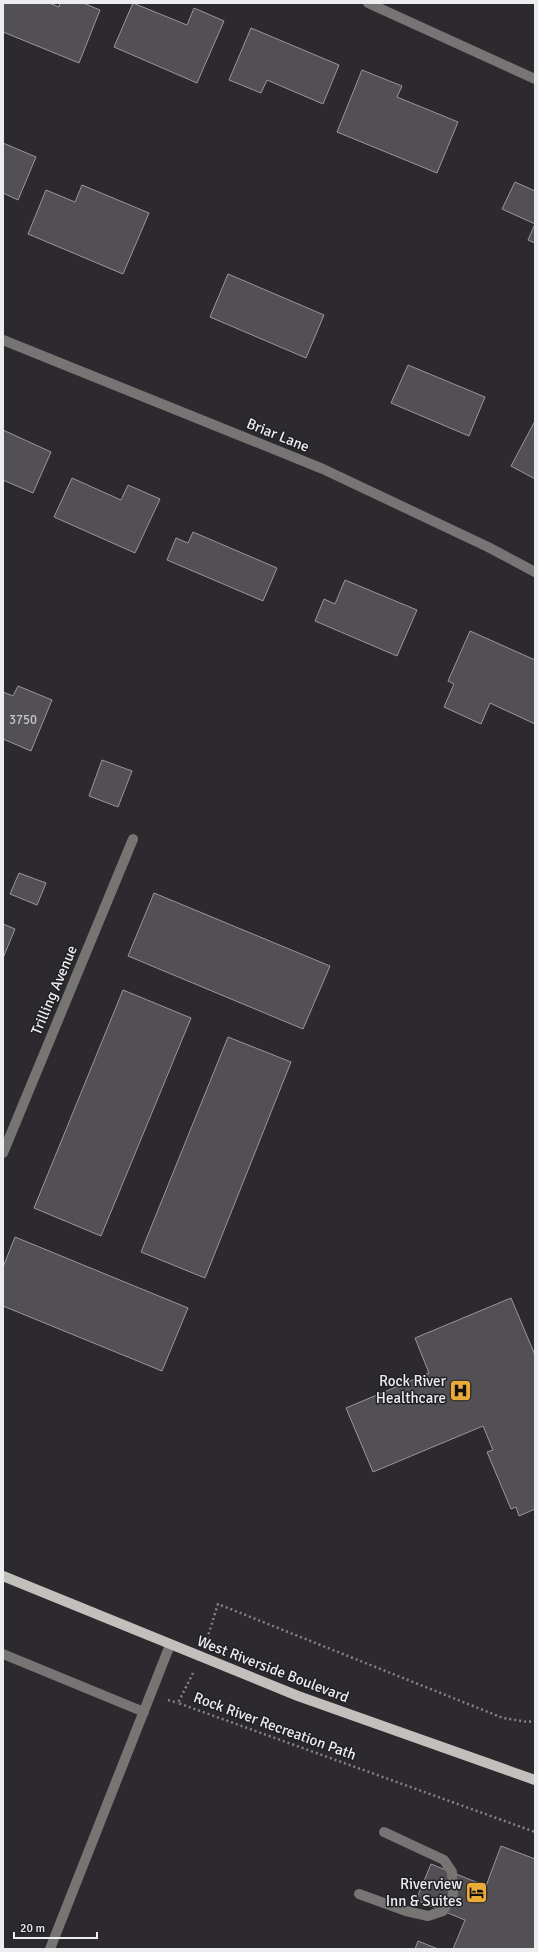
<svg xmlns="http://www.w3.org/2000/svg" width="538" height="1952" viewBox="0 0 538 1952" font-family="Signika,sans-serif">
<rect width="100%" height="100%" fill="#2c2a2e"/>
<!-- building -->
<g fill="#525054" stroke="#9a979c">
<path d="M3,3H49L59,7L60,3H83L100,10L79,63L3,32Z"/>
<path d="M133,3L187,25L194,8L224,21L197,83L114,47Z"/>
<path d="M251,28L339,65L323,104L267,80L261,93L229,80Z"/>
<path d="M362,70L402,86L397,97L458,122L437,173L337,132Z"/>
<path d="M3,143L36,157L18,200L3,193Z"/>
<path d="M515,182L535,191V243L528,240L535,224L502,209Z"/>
<path d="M82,185L149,213L123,274L28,234L46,190L75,202Z"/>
<path d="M228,274L324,315L306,358L210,317Z"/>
<path d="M408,365L485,397L469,436L391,403Z"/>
<path d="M535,421V479L511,466Z"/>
<path d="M3,430L51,452L33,493L3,480Z"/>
<path d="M72,478L121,500L128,485L160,499L135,553L54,517Z"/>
<path d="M193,532L277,568L263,601L167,560L176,538L188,543Z"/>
<path d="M345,580L417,610L397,656L315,621L324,599L335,604Z"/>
<path d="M470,631L535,660V724L490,703L481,724L444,707L454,684L448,681Z"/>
<path d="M18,686L52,700L31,751L3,739V692L13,696Z"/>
<path d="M102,760L132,771L118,807L89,796Z"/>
<path d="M19,873L46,883L37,905L10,894Z"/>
<path d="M154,893L330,966L303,1029L128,956Z"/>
<path d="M3,924L15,929L3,958Z"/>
<path d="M123,990L191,1018L101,1236L34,1208Z"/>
<path d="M228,1037L291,1062L205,1278L141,1252Z"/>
<path d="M15,1237L188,1308L162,1371L3,1306V1267Z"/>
<path d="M511,1298L535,1355V1509L519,1516L516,1507L511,1509L487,1452L493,1450L483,1426L373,1472L346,1408L429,1373L415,1338Z"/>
<path d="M501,1846L535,1859V1949H453L465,1920L416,1900L431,1864L486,1886Z"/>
<path d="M418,1941L438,1949H415Z"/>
</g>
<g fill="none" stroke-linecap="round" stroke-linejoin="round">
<!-- path -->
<g stroke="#858387" stroke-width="2.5" stroke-dasharray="2 3" stroke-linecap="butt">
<path d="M207,1639L218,1604L503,1718L528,1722L535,1721"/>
<path d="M193,1673L178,1703L535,1832"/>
<path d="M168,1700L178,1703"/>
</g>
<!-- minor -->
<g stroke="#767573" stroke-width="10">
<path d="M368,3L535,79"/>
<path d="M3,340L323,469L488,547L535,572"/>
<path d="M3,1153L133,839"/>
<path d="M3,1654L144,1712"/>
<path d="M359,1894L406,1911L428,1916L443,1911L453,1895L452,1872L444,1860L384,1832"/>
<path d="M50,1949L170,1645"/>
</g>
<!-- major -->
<path stroke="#c2c0bc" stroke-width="10" d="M3,1576L298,1696L535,1780"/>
</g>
<!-- icons -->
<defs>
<symbol id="hospital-square" viewBox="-11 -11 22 22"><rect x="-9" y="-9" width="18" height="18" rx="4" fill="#e9ab38" stroke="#222024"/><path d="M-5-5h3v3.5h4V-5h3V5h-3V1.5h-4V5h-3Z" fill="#111"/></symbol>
<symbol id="hotel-square" viewBox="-11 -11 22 22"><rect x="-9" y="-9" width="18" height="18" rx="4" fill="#e9ab38" stroke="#222024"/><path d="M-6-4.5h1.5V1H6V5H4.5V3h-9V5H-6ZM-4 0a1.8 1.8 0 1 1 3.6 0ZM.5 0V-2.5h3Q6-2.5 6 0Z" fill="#111"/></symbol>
</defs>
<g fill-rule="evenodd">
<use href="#hospital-square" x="448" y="1378" width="25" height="25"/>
<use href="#hotel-square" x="464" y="1880" width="25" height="25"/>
</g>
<g text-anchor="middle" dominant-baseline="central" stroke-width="3" stroke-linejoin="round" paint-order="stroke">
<!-- number labels -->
<g font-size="13" fill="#c6c5c8">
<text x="23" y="720">3750</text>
</g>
<!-- street labels -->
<g font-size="15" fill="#edecee" stroke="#222024">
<text transform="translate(278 435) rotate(22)">Briar Lane</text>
<text transform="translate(54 990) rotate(-67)">Trilling Avenue</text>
<text transform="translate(273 1669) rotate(21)">West Riverside Boulevard</text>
<text transform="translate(275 1726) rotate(20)">Rock River Recreation Path</text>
</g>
<!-- poi labels -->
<g font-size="15" fill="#edecee" stroke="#222024" text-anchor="end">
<text x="446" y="1381">Rock River<tspan x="446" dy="17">Healthcare</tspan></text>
<text x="462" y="1884">Riverview<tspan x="462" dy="17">Inn &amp; Suites</tspan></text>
</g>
</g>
<!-- border -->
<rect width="538" height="1952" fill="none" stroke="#edecee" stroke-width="8"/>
<!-- scale -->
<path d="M14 1932v6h83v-6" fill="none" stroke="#edecee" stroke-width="2"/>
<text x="20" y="1932" font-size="12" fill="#edecee" stroke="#222024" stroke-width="3" paint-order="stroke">20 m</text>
</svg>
